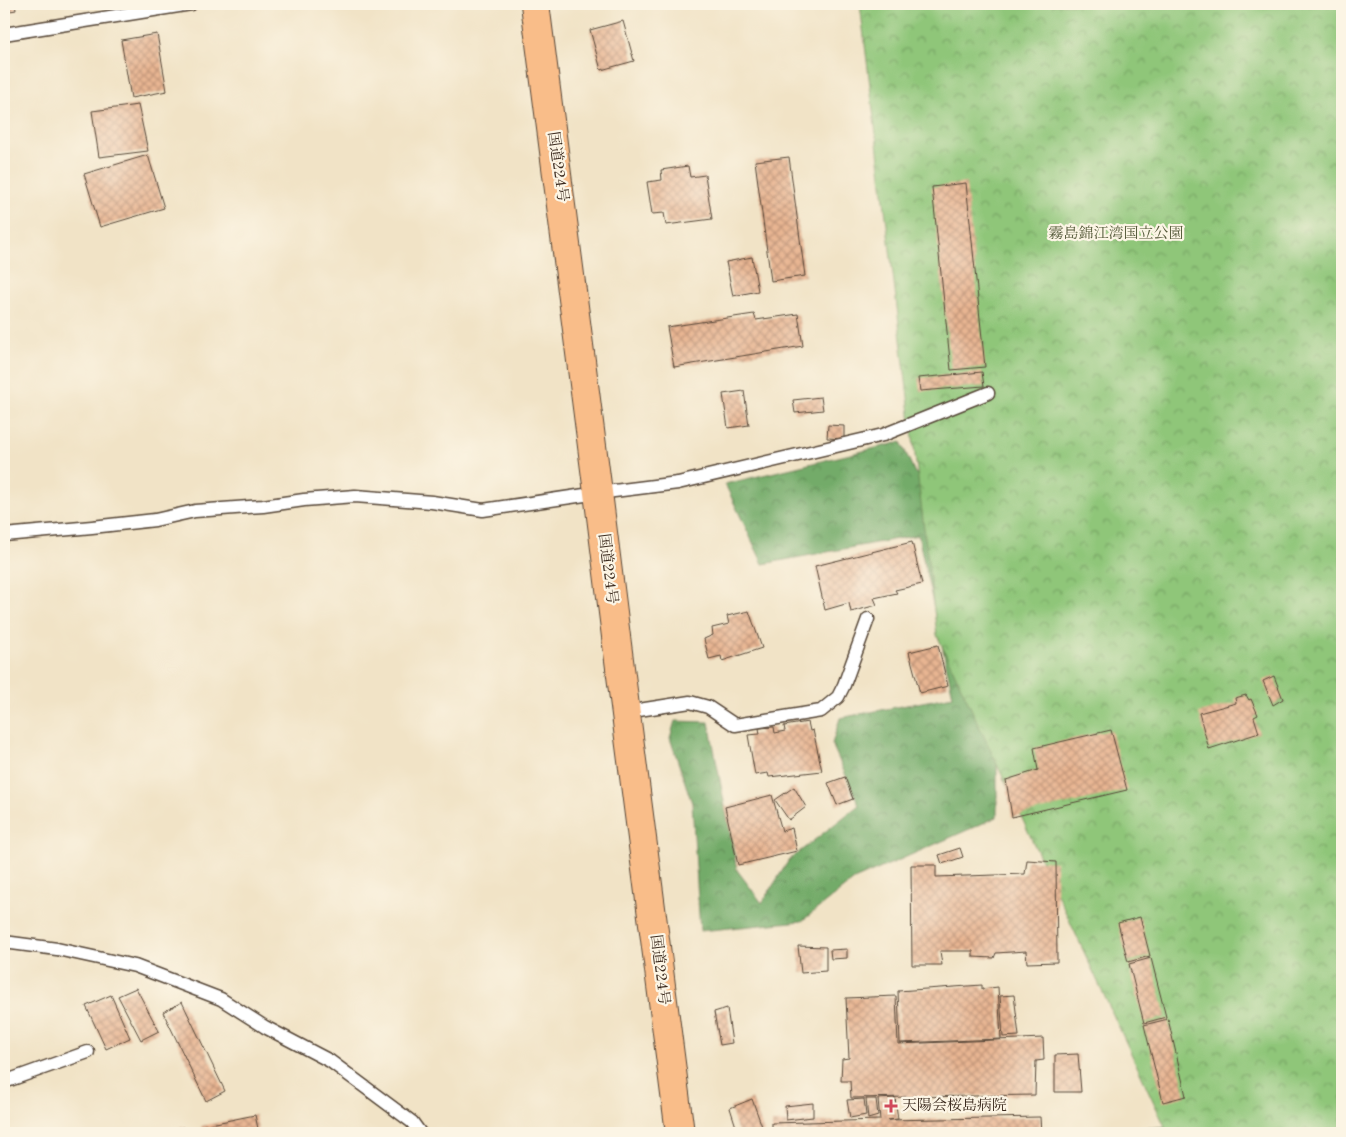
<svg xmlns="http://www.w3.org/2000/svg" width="1346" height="1137" viewBox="0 0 1346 1137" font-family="'Old Standard TT','Noto Serif JP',serif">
<defs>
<pattern id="forest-crowns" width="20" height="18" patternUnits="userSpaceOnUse" patternTransform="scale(1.25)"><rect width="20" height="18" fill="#73ab69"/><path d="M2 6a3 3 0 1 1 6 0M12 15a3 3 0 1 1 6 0" fill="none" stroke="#608b56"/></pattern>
<pattern id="park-crowns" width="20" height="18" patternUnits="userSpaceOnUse" patternTransform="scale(1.25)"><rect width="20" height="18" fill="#8fc679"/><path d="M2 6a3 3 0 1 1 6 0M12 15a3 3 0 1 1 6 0" fill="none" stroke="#76a163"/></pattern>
<pattern id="building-cross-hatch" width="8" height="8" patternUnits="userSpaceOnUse" patternTransform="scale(1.25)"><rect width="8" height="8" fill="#e8b592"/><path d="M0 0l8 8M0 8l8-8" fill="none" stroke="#bd9377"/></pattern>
</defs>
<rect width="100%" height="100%" fill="#fcf5e5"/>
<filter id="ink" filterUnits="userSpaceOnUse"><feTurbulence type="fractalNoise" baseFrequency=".02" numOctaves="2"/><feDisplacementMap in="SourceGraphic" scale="10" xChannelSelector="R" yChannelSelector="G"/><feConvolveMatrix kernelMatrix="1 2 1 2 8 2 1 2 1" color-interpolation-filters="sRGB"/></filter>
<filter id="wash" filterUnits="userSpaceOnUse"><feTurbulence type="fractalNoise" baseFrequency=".0096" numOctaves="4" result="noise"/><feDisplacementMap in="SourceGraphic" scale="20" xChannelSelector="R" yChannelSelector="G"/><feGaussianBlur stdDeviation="1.12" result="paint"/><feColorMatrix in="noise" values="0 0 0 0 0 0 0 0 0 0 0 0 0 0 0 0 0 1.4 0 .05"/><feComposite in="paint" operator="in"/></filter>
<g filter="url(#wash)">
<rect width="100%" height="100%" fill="#f1e3c6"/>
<!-- forest -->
<path fill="url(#forest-crowns)" stroke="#576a44" d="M1342,4V1133H1099V1132L1183,1125L997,762V817L854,880L802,921L700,931L692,803L670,738L675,721L709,722L737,870L762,903L789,860L859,805L832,744L840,718L953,696L918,535L763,564L725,484L901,442L915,473L960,503Z"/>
<!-- park -->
<path fill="url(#park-crowns)" stroke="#65784c" d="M860,4H1342V1133H1168L937,635Z"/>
<g id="blocks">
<!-- building -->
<g fill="url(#building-cross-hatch)">
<path d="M4,4H15L16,10L4,12Z"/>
<path d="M623,21L634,61L601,70L590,30Z"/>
<path d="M157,34L167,91L131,98L121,40Z"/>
<path d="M138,105L148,151L99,157L92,111Z"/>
<path d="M148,155L164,208L100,227L84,174Z"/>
<path d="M789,157L805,276L771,281L755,161Z"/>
<path d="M688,166L690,177L705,175L712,219L666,225L664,213L652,214L647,182L662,180L661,170Z"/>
<path d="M966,183L985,367L951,370L932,187Z"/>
<path d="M752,257L758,291L733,296L726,262Z"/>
<path d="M754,314L756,320L798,314L803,346L674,367L667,327Z"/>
<path d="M982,372L984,386L920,391L918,378Z"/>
<path d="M744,391L749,425L728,428L723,394Z"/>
<path d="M821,397L823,410L795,413L793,400Z"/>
<path d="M828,425L844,426V439L827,438Z"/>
<path d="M912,542L922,584L895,590L897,593L874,598L877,605L851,612L849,603L825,610L815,566Z"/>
<path d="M749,611L762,648L722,661L721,656L709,659L704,639L713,635L712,628L729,624L727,616Z"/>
<path d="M938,645L948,686L920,693L909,652Z"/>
<path d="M1274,676L1283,699L1273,705L1263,681Z"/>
<path d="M1246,695L1249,700L1251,699L1258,715L1254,717L1259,733L1209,749L1199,713L1236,703L1235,698Z"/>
<path d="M808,722L810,731L813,730L822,771L769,777L768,773L755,775L748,735L760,734L759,728L774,727L775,733L785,731L784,726Z"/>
<path d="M1111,730L1127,790L1012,817L1006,780L1038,770L1034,748Z"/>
<path d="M845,777L853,799L837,805L828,783Z"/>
<path d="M794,787L806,807L789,820L775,800Z"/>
<path d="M772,795L782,831L792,828L797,851L738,865L725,807Z"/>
<path d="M960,848L963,857L942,864L939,855Z"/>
<path d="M1027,860L1056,862L1057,962L1027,963L1026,951L996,953L994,958L973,957V951H940L942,965H912L911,865H936V877L1025,874Z"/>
<path d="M1140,917L1150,956L1128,962L1118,923Z"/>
<path d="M798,946L826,947V971L801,973Z"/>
<path d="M847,949V958L831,959L830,950Z"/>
<path d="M1151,958L1166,1017L1144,1023L1129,964Z"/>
<path d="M982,985V989L998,987L1001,1039L900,1043L898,991Z"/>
<path d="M136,988L159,1031L141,1040L118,996Z"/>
<path d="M111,995L130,1038L106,1049L86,1006Z"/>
<path d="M1014,995L1019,1036L1003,1037L1000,996Z"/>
<path d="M896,996L898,1044L1043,1038L1044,1060L1036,1061L1035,1095L851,1098L850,1081H841L842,1059L849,1058L846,998Z"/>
<path d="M182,1002L225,1091L206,1101L163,1012Z"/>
<path d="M727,1008L732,1043L720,1045L714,1012Z"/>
<path d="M1168,1019L1186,1096L1163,1102L1144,1025Z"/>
<path d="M1078,1054L1081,1092H1055V1055Z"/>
<path d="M895,1098L898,1119L888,1120L1040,1117L1041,1133H772V1123L880,1120L878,1099Z"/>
<path d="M752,1099L764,1132L761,1133H738L730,1108Z"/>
<path d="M864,1099L866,1115L850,1118L847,1100Z"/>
<path d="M866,1099H876L878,1116L868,1119Z"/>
<path d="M813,1103V1117L786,1120L785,1106Z"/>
<path d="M255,1115L259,1133H203L201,1126Z"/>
<path d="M183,1127L184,1133H161Z"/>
</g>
</g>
</g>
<g filter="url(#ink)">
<use href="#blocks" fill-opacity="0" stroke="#564637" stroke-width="1"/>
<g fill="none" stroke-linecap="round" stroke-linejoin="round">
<defs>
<g id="service">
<path d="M4,34L191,4"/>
<path d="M4,535L92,527L155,520L195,511L263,506L304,500L355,496L432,502L483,510L598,493L678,483L883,435L988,393"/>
<path d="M626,712L690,702L708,707L735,725L821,711L838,697L844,685L868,619"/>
<path d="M4,942L57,949L135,966L221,999L265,1027L330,1061L412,1122L420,1133"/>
<path d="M4,1082L88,1052"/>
</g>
<path id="trunk" d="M535,4C586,380 629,757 680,1133"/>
</defs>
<!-- service casing -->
<use href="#service" stroke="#564637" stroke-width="15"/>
<!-- trunk casing -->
<use href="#trunk" stroke="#564637" stroke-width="30"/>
<!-- service -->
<use href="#service" stroke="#fff" stroke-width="12"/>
<!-- trunk -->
<use href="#trunk" stroke="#f9bd89" stroke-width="28"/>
</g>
</g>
<!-- markers -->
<path fill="#d1495b" stroke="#fcf5e5" stroke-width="2" d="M888.5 1098.5h5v5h5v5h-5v5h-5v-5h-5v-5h5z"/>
<g text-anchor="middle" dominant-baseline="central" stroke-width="4.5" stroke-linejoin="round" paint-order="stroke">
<!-- street labels -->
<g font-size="15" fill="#3b2a1e" stroke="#fcf5e5">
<text transform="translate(557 167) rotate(82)">国道224号</text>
<text transform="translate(607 569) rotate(83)">国道224号</text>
<text transform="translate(659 970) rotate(83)">国道224号</text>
</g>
<!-- park labels -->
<g font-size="15" fill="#545939" stroke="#fcf5e5">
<text x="1116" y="234">霧島錦江湾国立公園</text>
</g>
<!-- poi labels -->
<g font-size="15" fill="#3b2a1e" stroke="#fcf5e5" text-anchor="start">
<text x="902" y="1106">天陽会桜島病院</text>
</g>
</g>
<!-- margin -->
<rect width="1346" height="1137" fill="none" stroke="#fcf5e5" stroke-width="20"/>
</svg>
